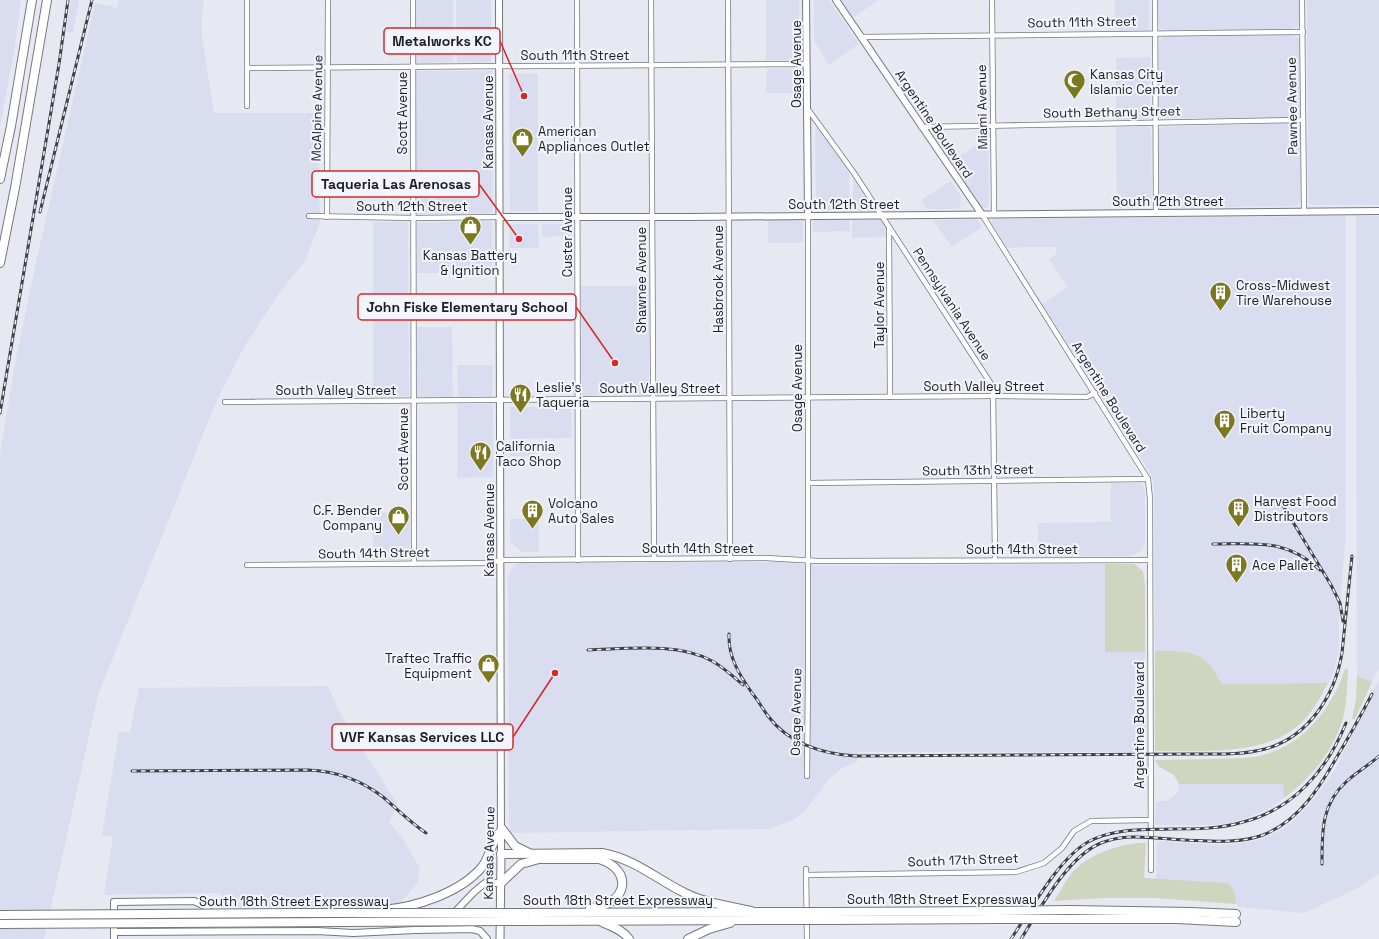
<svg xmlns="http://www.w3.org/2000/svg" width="1379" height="939" viewBox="0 0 1379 939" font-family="'Space Grotesk',sans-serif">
<rect width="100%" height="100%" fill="#e6e8f2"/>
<!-- built -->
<g fill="#daddef">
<path d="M0,0H21L14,52L0,126Z"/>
<path d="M71,0H79L73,33L66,32Z"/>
<path d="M119,0H204L202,12V36L214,113H317L320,222L305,261L280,292L244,347L216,402L98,695L44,939H0V455L17,353L37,258L95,3L117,8Z"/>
<path d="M416,0H453V62L416,63Z"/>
<path d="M456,0H491V62H457Z"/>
<path d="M766,0H799L800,59L798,60H766Z"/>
<path d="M814,0H829L859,44L829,65L814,41Z"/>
<path d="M841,0H878L853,18Z"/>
<path d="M1115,0H1149V29L1145,30L1121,31L1117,29L1115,24Z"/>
<path d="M1158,0H1300V23L1297,27L1291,29L1167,30L1161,29L1159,26Z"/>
<path d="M1307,0H1379V205H1315L1310,204L1308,201Z"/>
<path d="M1292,34L1300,39L1301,111L1299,115L1294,117L1286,118H1161L1159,115V41L1164,36Z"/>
<path d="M1150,57V119L1116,120V58Z"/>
<path d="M797,68L800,72V93H766L767,69Z"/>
<path d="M416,71H492L493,213L417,214Z"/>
<path d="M509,74H538V211H510Z"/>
<path d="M1295,123L1299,124L1301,128V200L1299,204L1296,206L1163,208L1159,203V129L1161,127Z"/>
<path d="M1147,126L1151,129L1152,204L1148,207L1117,208L1116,127Z"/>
<path d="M816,128L819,129L849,172V210H819L816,208L815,131Z"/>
<path d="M988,137L989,205L987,208H983L980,207L950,162Z"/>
<path d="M854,180L871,205V208L870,210H853V181Z"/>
<path d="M951,181L961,196L960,207L957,209H927L921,200Z"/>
<path d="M1345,216V544L1339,617V648L1334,672L1328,683L1221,684L1207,662L1181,651H1155L1154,487L1152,476L1042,304L1068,287L1049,259L1056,254V247H1024L1007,248L991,223L992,220L995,219Z"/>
<path d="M1356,216H1379V668L1372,682L1357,676Z"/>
<path d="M976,219L978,221L982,227L952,247L933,220Z"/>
<path d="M794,220L803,221V243H768V219Z"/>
<path d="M815,220H850V231L813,232V223Z"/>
<path d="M852,220H881L886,227V237L852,238Z"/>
<path d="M488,221L491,222L492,224V269H452V273H417V223Z"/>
<path d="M373,222H408L409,396H373Z"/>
<path d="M509,224H538L539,248H509Z"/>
<path d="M542,224H571V236L542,237Z"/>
<path d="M581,286H649V392L647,395H642L637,393L603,394L589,396H582Z"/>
<path d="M417,327H452L453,397H417Z"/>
<path d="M457,365H493L492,397H458Z"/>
<path d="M457,404H491L493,406V477L457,478Z"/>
<path d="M510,407H571L572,438L510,439Z"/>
<rect x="510" y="442" width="29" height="14"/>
<path d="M1111,483H1141L1143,486L1145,491V543L1140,552L1130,556H1038V523L1111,522Z"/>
<path d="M373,512L410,513V559L409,560H373Z"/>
<path d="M510,519H539V552H522L510,542Z"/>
<path d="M785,562L818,566L1105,564V652H1145L1146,752H858V761L841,769L831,777L804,812L793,820L768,829L510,833L509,823L508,579L509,573L514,565L523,563Z"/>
<path d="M1379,679V874L1358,888L1304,913L1239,907L1236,904V893L1156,879L1157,841L1221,845L1242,843L1257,840L1276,833L1291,823L1313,801L1336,768Z"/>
<path d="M328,686L341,715L398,805L389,822L401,836L420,868L417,884L400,903L375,907H222L221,893L104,895L113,837L102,835L119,732H130L139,688Z"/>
<path d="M1179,784H1283L1284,798L1268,809L1249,817L1231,823L1212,825H1155L1156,801H1166L1174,796L1178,791Z"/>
</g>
<!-- green -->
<g fill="#d0d5bf">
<path d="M1105,564H1134L1143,571L1145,586V652H1105Z"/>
<path d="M1155,651C1172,651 1194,649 1207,662C1213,668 1217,677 1222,684L1328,683C1321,696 1315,708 1305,719C1269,758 1203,750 1155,751Z"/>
<path d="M1345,669H1348C1347,686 1347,703 1343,718C1333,752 1311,778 1284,798L1283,784H1179L1174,775L1158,766L1155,760C1176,760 1196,759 1216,759C1230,758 1245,759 1259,756C1302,747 1332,709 1345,669Z"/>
<path d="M1357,676L1372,682L1355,719H1352L1356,700Z"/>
<path d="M1138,843H1146L1144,878L1227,883C1235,889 1236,894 1236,904L1156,898H1104L1054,901C1060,892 1065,882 1071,874C1087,855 1114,846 1138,843Z"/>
</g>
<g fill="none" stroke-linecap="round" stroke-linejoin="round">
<defs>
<g id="street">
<path d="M247,0V106"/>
<path d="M413,0L414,563"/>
<path d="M577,0L578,560"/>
<path d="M651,0L654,559"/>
<path d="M728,0L730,559"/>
<path d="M992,0L994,213"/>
<path d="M1155,0L1156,212"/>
<path d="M1302,0L1304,211"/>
<path d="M862,37L1303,32"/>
<path d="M247,68L807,64"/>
<path d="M807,108L854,173L993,387L995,560"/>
<path d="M921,127L1303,120"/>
<path d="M981,213L1148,479L1150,499L1151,870"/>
<path d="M309,216L413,218L501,217"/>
<path d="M327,217L328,0"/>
<path d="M889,229L890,397"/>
<path d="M225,402L994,396L1087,397L1095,393"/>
<path d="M809,483L1148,479"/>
<path d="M247,565L491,563L501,560L766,558L818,561L1149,560"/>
<path d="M807,776L808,676V215"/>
<path d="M806,869L807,939"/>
<path d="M806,875L1016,872L1044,863L1062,848L1074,831L1091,821L1151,820"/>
</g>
<g id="secondary">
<path d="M499,0L501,854"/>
<path d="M806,0L808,215"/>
<path d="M836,0L981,213"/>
<path d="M501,217H691L1379,211"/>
<path d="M453,914L474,892L485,883H501"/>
<path d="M114,932L317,931L353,933L415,930L472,929L480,931L487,939"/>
<path d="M114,939V902L194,901L205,906L212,915"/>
</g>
<path id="primary" d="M500,939L501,854"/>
<g id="highway">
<path d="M0,179L11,126L32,0"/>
<path d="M0,263L15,188L47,0"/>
<path d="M501,854L602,853C635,859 656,879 685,893C705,903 729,906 751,911"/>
<path d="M501,883L521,864L539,859H599C635,870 627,906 590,908"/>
<path d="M383,910C416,907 460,893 482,867C488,860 489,851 494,842C496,838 499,833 502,829L515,846L529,853"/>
<path d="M1069,910L1190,912L1236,914"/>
<path d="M831,912L996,911"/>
<path d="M299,913H359L365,911"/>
<path d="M529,913L781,912"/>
<path d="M1069,919H1177L1236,922"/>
<path d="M832,920L996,919"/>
<path d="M527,921L782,920"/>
<path d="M602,922C612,927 623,930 629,939"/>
<path d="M688,939L709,929L730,923"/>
</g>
</defs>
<!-- street casing -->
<use href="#street" stroke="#767881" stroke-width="6"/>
<!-- secondary casing -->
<use href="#secondary" stroke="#767881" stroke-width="8"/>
<!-- primary casing -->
<use href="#primary" stroke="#767881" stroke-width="9"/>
<!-- highway casing -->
<use href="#highway" stroke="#767881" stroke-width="10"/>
<!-- street -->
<use href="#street" stroke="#fff" stroke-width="4.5"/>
<!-- secondary -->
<use href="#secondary" stroke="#fff" stroke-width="6"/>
<!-- primary -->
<use href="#primary" stroke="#fff" stroke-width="7"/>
<!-- highway -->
<use href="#highway" stroke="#fff" stroke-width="8"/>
<defs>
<g id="rail">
<path d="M40,212L92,0"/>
<path d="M0,413L59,64L68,0"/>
<path d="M1282,504L1331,585L1340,603L1343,621"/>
<path d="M1213,544C1254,544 1286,538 1320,570"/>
<path d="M729,634C728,657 739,674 752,693C758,700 762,708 768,716C788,743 822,754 855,756L1195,754C1218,754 1243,755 1265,749C1309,737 1335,695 1342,653L1352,556"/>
<path d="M588,650C627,649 678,642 712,661C723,667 734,677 743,685"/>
<path d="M132,771L308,770C335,771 361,780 383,797C397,809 410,822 426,833"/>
<path d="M1322,864C1322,832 1321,804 1347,781C1357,772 1369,765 1379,756"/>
<path d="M1011,939C1030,911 1059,858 1088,842C1113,828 1143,830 1171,829C1195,829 1220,829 1243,822C1294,809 1327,770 1346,723"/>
<path d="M1021,939C1040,909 1067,857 1101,843C1128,832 1157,839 1185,840C1210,841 1238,844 1263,835C1299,821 1320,787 1338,755C1350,735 1361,715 1372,694"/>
</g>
</defs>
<!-- rail casing -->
<use href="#rail" stroke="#3f4045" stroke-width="3"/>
<!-- rail -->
<use href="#rail" stroke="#f3f5fd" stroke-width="1.5" stroke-dasharray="4.5" stroke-linecap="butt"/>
<defs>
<g id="highway-bridge">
<path d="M996,911L1069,910"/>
<path d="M781,912H831"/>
<path d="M359,913H529"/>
<path d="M0,915L299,913"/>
<path d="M996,919H1069"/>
<path d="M782,920H832"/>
<path d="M0,924L527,921"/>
</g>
</defs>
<!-- highway-bridge casing -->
<use href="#highway-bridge" stroke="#767881" stroke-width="10" stroke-linecap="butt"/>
<!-- highway-bridge -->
<use href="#highway-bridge" stroke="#fff" stroke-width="8"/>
</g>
<!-- icons -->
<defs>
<symbol id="mosque-pin" viewBox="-11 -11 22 30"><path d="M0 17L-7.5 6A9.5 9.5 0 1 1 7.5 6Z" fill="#7c781d" stroke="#f3f5fd"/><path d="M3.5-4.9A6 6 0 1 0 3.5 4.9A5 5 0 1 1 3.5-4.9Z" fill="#fff"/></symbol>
<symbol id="shop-pin" viewBox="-11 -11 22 30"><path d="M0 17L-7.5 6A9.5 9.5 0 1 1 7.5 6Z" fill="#7c781d" stroke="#f3f5fd"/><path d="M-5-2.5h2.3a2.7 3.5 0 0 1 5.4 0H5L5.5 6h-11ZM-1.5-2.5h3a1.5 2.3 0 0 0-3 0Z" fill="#fff"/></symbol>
<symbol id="building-pin" viewBox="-11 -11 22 30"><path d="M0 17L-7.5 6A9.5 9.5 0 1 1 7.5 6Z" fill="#7c781d" stroke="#f3f5fd"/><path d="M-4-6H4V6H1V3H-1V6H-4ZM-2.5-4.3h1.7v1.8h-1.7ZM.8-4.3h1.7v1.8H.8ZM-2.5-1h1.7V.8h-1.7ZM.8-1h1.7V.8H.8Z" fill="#fff"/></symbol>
<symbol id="restaurant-pin" viewBox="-11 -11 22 30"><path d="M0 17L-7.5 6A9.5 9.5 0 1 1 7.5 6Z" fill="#7c781d" stroke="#f3f5fd"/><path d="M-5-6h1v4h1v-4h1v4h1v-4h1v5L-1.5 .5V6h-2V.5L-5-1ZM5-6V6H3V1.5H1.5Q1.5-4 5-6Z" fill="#fff"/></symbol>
</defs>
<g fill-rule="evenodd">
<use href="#mosque-pin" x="1062" y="68" width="25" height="34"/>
<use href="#shop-pin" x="510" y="126" width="25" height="34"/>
<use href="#shop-pin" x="458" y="214" width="25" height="34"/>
<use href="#building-pin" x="1208" y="280" width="25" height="34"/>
<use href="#restaurant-pin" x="508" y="382" width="25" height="34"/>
<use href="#building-pin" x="1212" y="408" width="25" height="34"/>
<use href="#restaurant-pin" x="468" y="440" width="25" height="34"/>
<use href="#building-pin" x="1226" y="496" width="25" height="34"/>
<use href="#building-pin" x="520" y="498" width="25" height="34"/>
<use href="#shop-pin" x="386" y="504" width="25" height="34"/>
<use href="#building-pin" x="1224" y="552" width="25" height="34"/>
<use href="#shop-pin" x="476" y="652" width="25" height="34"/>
</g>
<g text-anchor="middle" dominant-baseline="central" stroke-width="4" stroke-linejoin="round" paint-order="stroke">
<!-- street labels -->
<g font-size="13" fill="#1d1e22" stroke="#f3f5fd">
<text transform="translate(1082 22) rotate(-1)">South 11th Street</text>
<text x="575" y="55">South 11th Street</text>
<text transform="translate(796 64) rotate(-90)">Osage Avenue</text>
<text transform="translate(1292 106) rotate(-91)">Pawnee Avenue</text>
<text transform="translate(982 107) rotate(-91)">Miami Avenue</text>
<text transform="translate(317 108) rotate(-89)">McAlpine Avenue</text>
<text transform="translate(1112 112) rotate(-1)">South Bethany Street</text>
<text transform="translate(402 113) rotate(-90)">Scott Avenue</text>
<text transform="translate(488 122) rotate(-90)">Kansas Avenue</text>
<text transform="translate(934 124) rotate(56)">Argentine Boulevard</text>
<text x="1168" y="201">South 12th Street</text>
<text x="844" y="204">South 12th Street</text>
<text x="412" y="206">South 12th Street</text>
<text transform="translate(567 232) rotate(-90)">Custer Avenue</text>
<text transform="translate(718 279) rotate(-90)">Hasbrook Avenue</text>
<text transform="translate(641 280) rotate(-90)">Shawnee Avenue</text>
<text transform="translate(952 304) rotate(57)">Pennsylvania Avenue</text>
<text transform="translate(879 305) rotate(-90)">Taylor Avenue</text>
<text x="984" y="386">South Valley Street</text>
<text x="660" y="388">South Valley Street</text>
<text transform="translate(797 388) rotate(-90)">Osage Avenue</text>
<text x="336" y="390">South Valley Street</text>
<text transform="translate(1109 397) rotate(58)">Argentine Boulevard</text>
<text transform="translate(403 449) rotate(-90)">Scott Avenue</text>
<text transform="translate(978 470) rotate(-1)">South 13th Street</text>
<text transform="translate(489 530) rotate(-90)">Kansas Avenue</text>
<text x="698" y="548">South 14th Street</text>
<text x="1022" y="549">South 14th Street</text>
<text transform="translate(374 553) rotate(-1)">South 14th Street</text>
<text transform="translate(796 712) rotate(-89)">Osage Avenue</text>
<text transform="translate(1139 725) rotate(-90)">Argentine Boulevard</text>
<text transform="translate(489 853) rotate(-89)">Kansas Avenue</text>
<text transform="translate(963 860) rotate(-2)">South 17th Street</text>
<text x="942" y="899">South 18th Street Expressway</text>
<text x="618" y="900">South 18th Street Expressway</text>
<text x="294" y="901">South 18th Street Expressway</text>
</g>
<!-- poi labels -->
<g font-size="13" fill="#1d1e22" stroke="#f3f5fd" text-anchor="start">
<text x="1090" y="74">Kansas City<tspan x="1090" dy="15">Islamic Center</tspan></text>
<text x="538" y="131">American<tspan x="538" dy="15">Appliances Outlet</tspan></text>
<text x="470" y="255" text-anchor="middle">Kansas Battery<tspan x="470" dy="15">&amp; Ignition</tspan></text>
<text x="1236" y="285">Cross-Midwest<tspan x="1236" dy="15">Tire Warehouse</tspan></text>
<text x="536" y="387">Leslie's<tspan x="536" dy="15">Taqueria</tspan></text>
<text x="1240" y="413">Liberty<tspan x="1240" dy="15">Fruit Company</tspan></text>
<text x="496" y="446">California<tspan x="496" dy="15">Taco Shop</tspan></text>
<text x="1254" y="501">Harvest Food<tspan x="1254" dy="15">Distributors</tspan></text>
<text x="548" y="503">Volcano<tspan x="548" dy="15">Auto Sales</tspan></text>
<text x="382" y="510" text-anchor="end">C.F. Bender<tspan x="382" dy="15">Company</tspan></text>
<text x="1252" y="565">Ace Pallet</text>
<text x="472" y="658" text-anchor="end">Traftec Traffic<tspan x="472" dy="15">Equipment</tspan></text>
</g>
</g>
<!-- callouts -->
<path fill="none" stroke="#d62828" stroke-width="1.5" d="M524 96L500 41M519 239L479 184M615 363L576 307M555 673L513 737"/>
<g fill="#d62828" stroke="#f3f5fd" stroke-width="1.5">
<circle cx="524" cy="96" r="4"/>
<circle cx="519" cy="239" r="4"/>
<circle cx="615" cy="363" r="4"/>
<circle cx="555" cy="673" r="4"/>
</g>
<g fill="#f3f5fd" stroke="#d62828" stroke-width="1.5">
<rect x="384" y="28" width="116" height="26" rx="4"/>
<rect x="312" y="171" width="167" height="26" rx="4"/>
<rect x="358" y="294" width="218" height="26" rx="4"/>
<rect x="332" y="724" width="181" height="26" rx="4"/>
</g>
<g font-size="14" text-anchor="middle" font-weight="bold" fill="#1d1e22">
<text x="442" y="46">Metalworks KC</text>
<text x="396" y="189">Taqueria Las Arenosas</text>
<text x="467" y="312">John Fiske Elementary School</text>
<text x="422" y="742">VVF Kansas Services LLC</text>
</g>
</svg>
